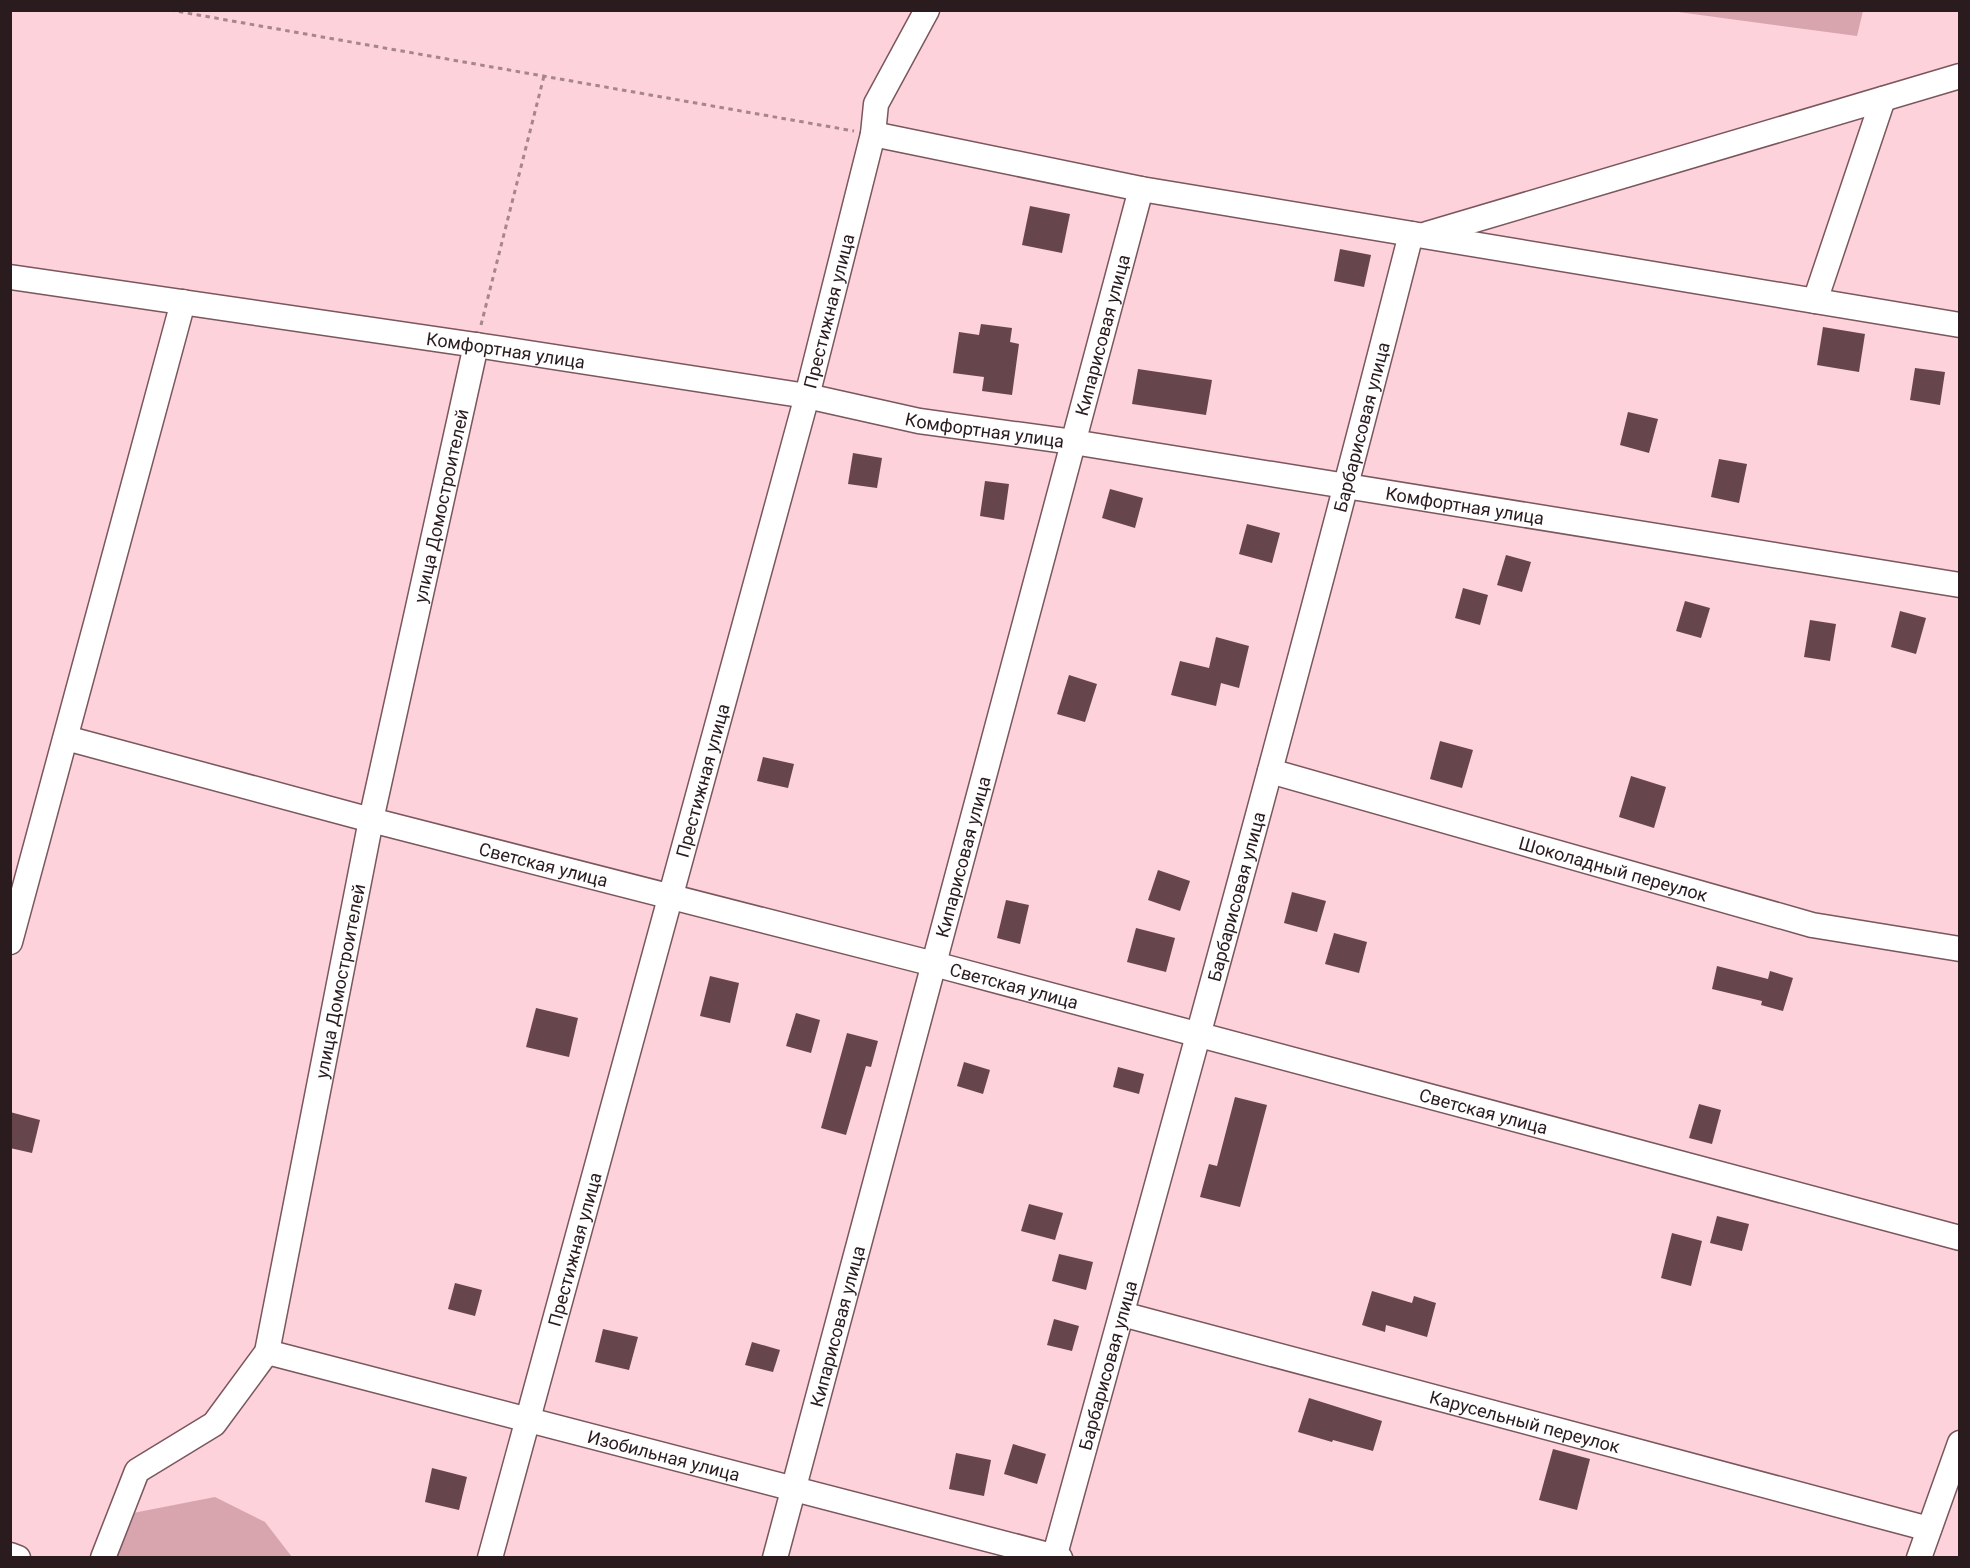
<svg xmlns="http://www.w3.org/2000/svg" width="1970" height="1568" viewBox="0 0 1970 1568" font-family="Roboto,sans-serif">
<rect width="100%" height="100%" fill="#fdd2da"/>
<!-- green -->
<g fill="#d8a4ae">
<path d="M1671,11L1863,10V11L1857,36Z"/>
<path d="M215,1497L265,1522L292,1557L111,1558L128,1514Z"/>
</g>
<!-- building -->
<g fill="#67454c">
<path d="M1030,206L1070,214L1062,253L1022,245Z"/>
<path d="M1340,249L1371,255L1364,287L1334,281Z"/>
<path d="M981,324L1012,328L1010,342L1019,344L1012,395L982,391L984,377L953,373L959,332L979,335Z"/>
<path d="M1823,327L1865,334L1859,372L1817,365Z"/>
<path d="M1915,368L1945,372L1940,405L1910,400Z"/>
<path d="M1138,369L1212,380L1206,415L1132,404Z"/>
<path d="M1628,412L1658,419L1649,453L1620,445Z"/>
<path d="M853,453L882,458L877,488L848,484Z"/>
<path d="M1719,459L1747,464L1739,503L1711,497Z"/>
<path d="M985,481L1009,484L1004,520L980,516Z"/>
<path d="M1110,489L1143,498L1135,528L1102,518Z"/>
<path d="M1247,524L1280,533L1272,563L1239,554Z"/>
<path d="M1506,555L1531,562L1522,592L1497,585Z"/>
<path d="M1463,588L1488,595L1480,625L1455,618Z"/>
<path d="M1685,601L1710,608L1701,638L1676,631Z"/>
<path d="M1900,611L1926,618L1916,654L1891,647Z"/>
<path d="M1810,620L1836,624L1830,661L1804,657Z"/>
<path d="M1216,637L1249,646L1239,688L1221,683L1216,706L1171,695L1180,661L1209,668Z"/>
<path d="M1069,675L1097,684L1085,722L1057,714Z"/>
<path d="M1440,741L1473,750L1462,788L1430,779Z"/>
<path d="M763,757L794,764L788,788L757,781Z"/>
<path d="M1631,776L1666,787L1654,828L1619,817Z"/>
<path d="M1158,870L1190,881L1180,911L1148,900Z"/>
<path d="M1292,892L1326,901L1317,932L1284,923Z"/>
<path d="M1006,900L1029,905L1020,944L997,938Z"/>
<path d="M1136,928L1175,938L1166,972L1127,962Z"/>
<path d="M1334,933L1367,942L1359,973L1325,964Z"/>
<path d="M1717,966L1768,979L1770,971L1793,978L1783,1011L1761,1005L1762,1001L1712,989Z"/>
<path d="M710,976L739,983L730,1023L700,1016Z"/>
<path d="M536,1008L578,1018L569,1057L526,1047Z"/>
<path d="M796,1013L820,1020L811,1053L786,1046Z"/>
<path d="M847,1033L878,1041L871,1067L866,1066L846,1135L821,1128Z"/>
<path d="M964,1062L990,1070L983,1094L957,1086Z"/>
<path d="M1118,1067L1144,1074L1139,1094L1113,1087Z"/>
<path d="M1235,1097L1267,1105L1240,1207L1200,1197L1209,1164L1217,1166Z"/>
<path d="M1699,1104L1721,1110L1712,1144L1689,1138Z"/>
<path d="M10,1112L40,1120L32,1153L10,1148Z"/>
<path d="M1029,1204L1063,1213L1055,1240L1021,1231Z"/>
<path d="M1717,1216L1749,1224L1742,1251L1710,1243Z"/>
<path d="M1672,1233L1702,1241L1691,1286L1661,1278Z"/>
<path d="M1059,1254L1093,1262L1086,1290L1052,1281Z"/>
<path d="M455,1283L482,1290L475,1316L448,1309Z"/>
<path d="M1372,1291L1412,1303L1414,1296L1436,1303L1427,1337L1386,1325L1385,1332L1362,1325Z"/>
<path d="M1054,1319L1079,1326L1072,1351L1047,1345Z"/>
<path d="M603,1329L638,1337L629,1370L595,1362Z"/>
<path d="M752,1342L780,1350L773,1372L745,1365Z"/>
<path d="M1309,1398L1382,1421L1373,1451L1333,1440L1332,1442L1298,1432Z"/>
<path d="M1013,1444L1046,1454L1037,1484L1004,1474Z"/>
<path d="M1553,1449L1590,1459L1577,1510L1539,1500Z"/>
<path d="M956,1453L991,1460L984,1496L949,1489Z"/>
<path d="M432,1468L467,1477L459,1510L425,1502Z"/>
</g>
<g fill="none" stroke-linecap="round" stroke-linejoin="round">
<defs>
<g id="minor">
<path d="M873,134L1141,189L1960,325"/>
<path d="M1427,234L1960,76"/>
<path id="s1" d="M10,277L476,345L807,396L919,421L1073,442L1960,585"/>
<path d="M1815,301L1883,99"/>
<path id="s2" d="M66,738L371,820L934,964L1960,1238"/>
<path id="s3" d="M1270,771L1812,925L1960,949"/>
<path d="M10,942L183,302"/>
<path id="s4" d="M1122,1314L1929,1529"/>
<path id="s5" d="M267,1352L1060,1558"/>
<path d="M10,1555L18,1558"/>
<path id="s6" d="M103,1558L137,1471L214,1424L267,1352L371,820L476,345"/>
<path id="s7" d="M490,1558L807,396L873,134L876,104L927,10"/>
<path id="s8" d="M775,1558L1141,189"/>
<path id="s9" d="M1054,1558C1176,1117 1298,677 1411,234"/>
<path d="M1919,1558L1960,1443"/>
</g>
</defs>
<!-- minor casing -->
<use href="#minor" stroke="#7a565d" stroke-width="27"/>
<!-- path -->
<g stroke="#a6868c" stroke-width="3" stroke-dasharray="4.5 4.5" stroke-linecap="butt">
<path d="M170,10L854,131"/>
<path d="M481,325L544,76"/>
</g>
<!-- minor -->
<use href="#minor" stroke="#fff" stroke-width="24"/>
</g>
<g text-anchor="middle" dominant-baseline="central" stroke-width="6" stroke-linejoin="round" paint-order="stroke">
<!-- street labels -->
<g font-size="18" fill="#2a1b1e" stroke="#fee4e9">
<text stroke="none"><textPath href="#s7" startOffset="1292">Престижная улица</textPath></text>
<text stroke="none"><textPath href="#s8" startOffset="1266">Кипарисовая улица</textPath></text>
<text stroke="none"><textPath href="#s1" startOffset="501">Комфортная улица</textPath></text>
<text stroke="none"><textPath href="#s9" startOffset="1172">Барбарисовая улица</textPath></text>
<text stroke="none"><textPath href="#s1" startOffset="987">Комфортная улица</textPath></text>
<text stroke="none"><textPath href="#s6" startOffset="1137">улица Домостроителей</textPath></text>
<text stroke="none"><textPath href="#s1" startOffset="1473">Комфортная улица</textPath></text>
<text stroke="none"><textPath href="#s7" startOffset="806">Престижная улица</textPath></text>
<text stroke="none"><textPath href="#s8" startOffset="726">Кипарисовая улица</textPath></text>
<text stroke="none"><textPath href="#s2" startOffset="494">Светская улица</textPath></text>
<text stroke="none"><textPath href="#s3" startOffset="357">Шоколадный переулок</textPath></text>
<text stroke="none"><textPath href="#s9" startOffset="686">Барбарисовая улица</textPath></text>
<text stroke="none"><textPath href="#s6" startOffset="651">улица Домостроителей</textPath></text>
<text stroke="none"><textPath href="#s2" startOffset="980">Светская улица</textPath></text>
<text stroke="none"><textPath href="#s2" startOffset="1466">Светская улица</textPath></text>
<text stroke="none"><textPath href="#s7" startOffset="320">Престижная улица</textPath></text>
<text stroke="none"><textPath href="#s8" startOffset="240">Кипарисовая улица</textPath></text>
<text stroke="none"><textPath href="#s9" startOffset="200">Барбарисовая улица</textPath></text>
<text stroke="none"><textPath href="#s4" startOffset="417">Карусельный переулок</textPath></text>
<text stroke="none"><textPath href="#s5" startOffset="410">Изобильная улица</textPath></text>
</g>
</g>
<!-- border -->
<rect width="1970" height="1568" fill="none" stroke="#2a1b1e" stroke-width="24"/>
</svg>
